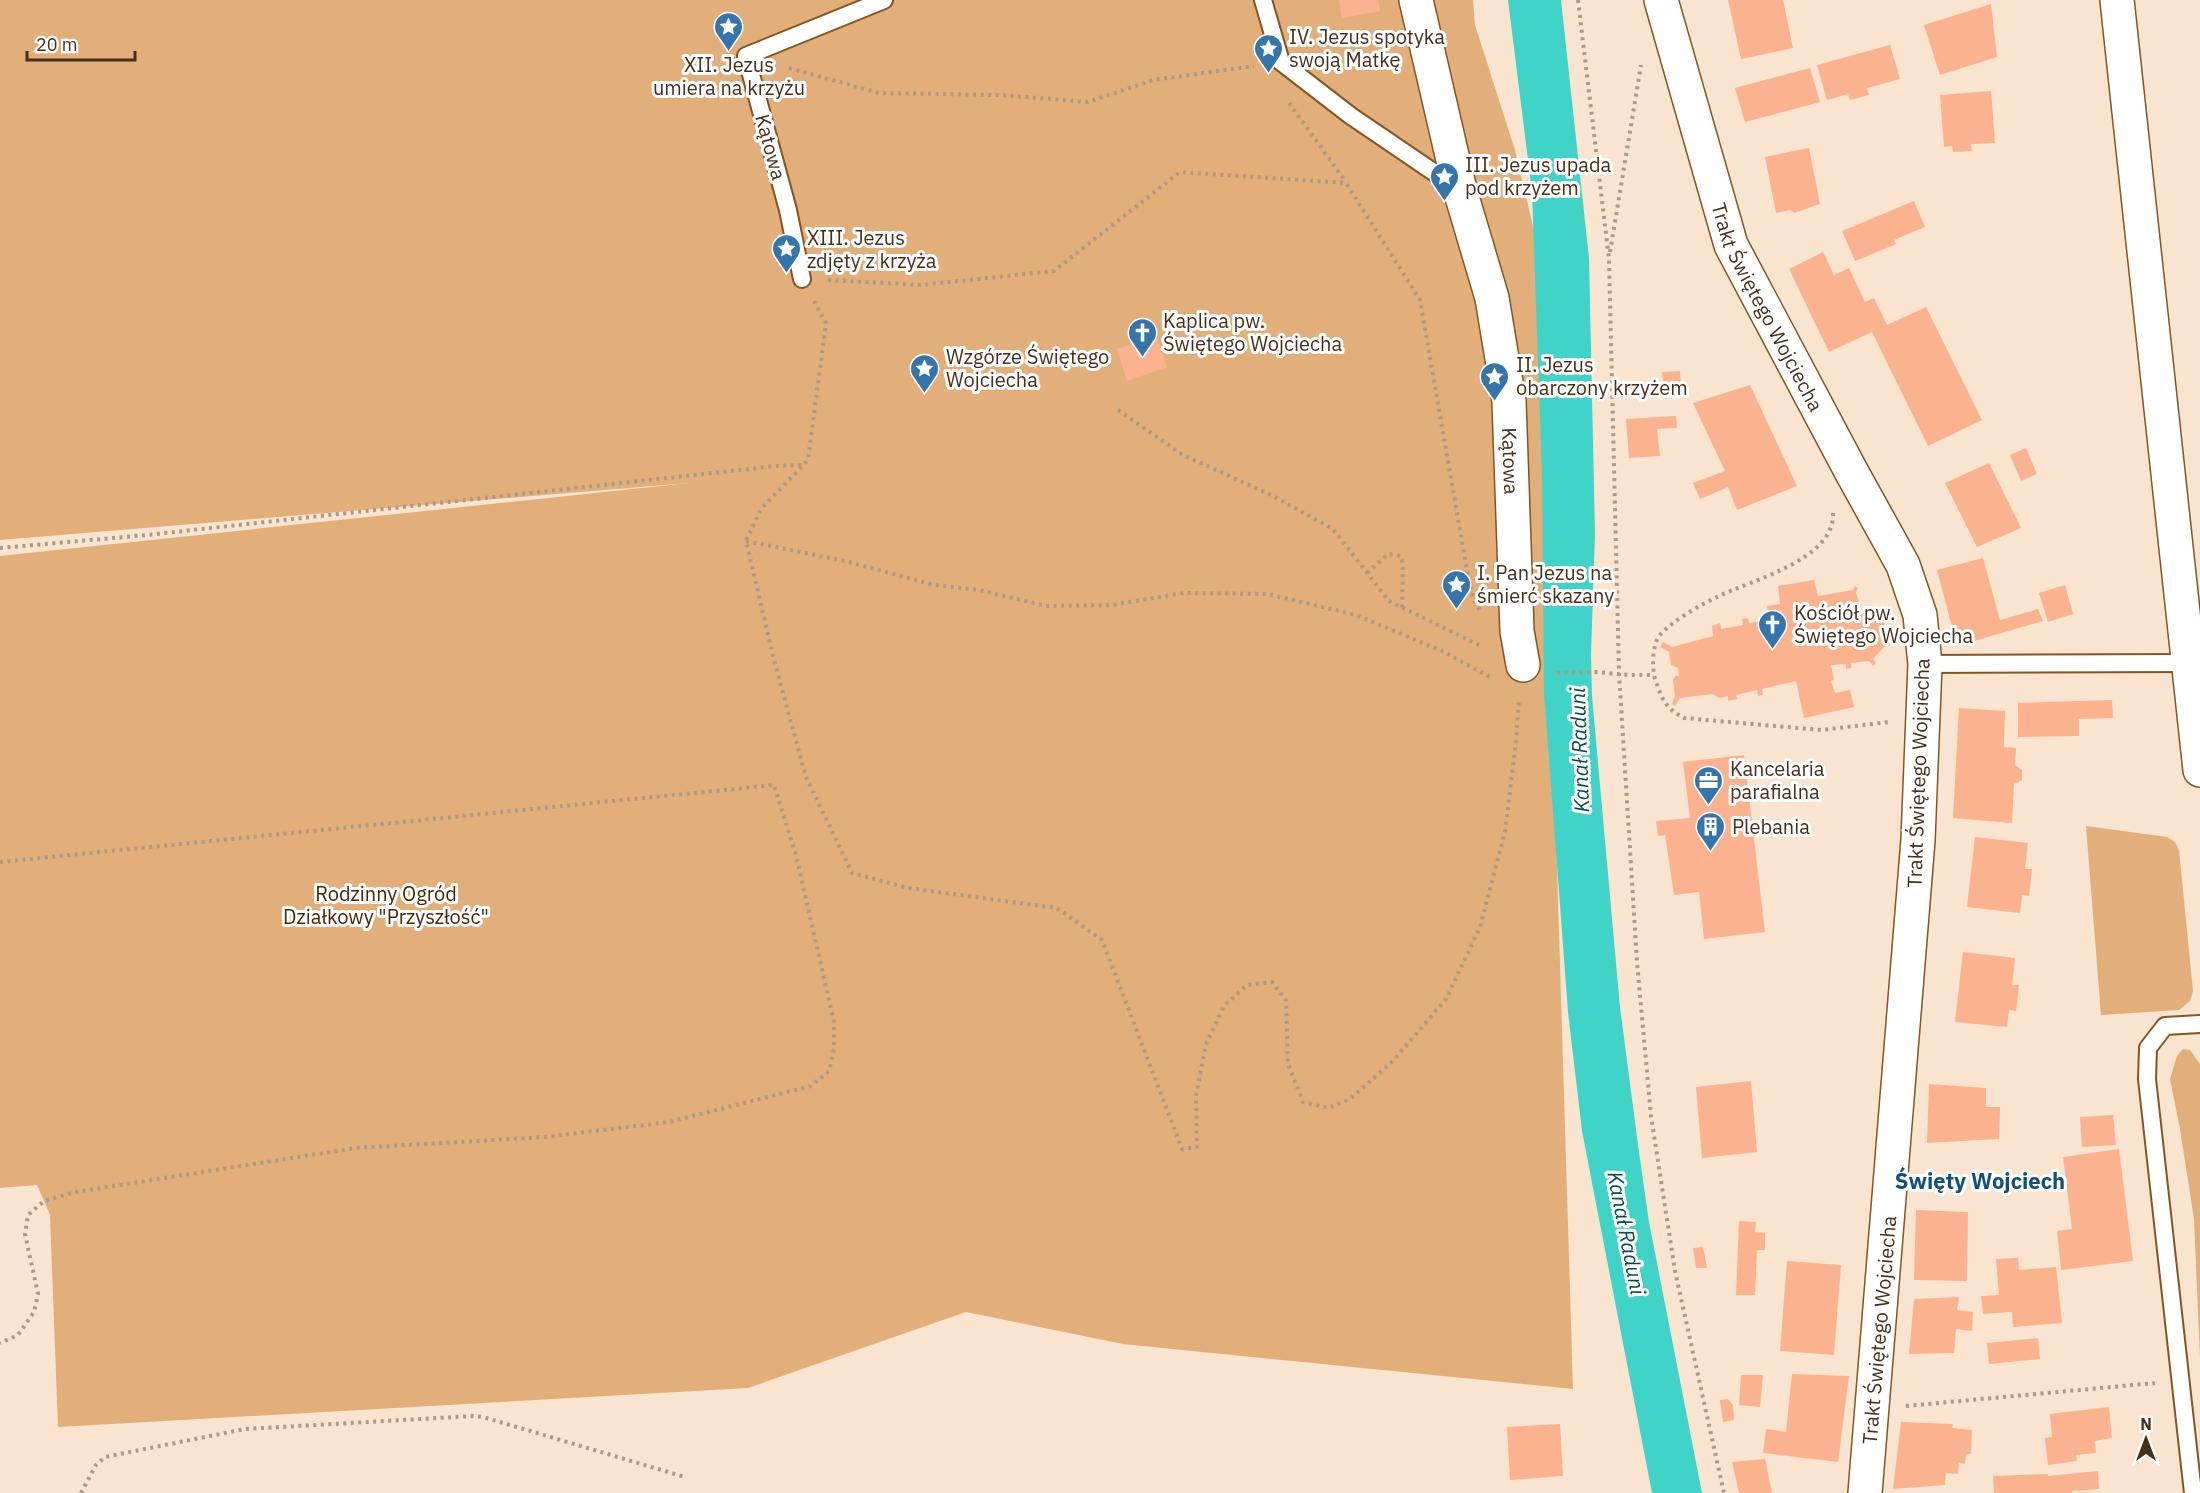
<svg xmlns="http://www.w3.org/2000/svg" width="2200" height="1493" viewBox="0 0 2200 1493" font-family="'IBM Plex Sans',sans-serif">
<rect width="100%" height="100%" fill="#f9e4cf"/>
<!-- green -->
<g fill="#e2ae79">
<path d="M0,0H1473L1475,25L1515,150L1538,247L1573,1389L1123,1344L966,1312L748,1388L58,1427L50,1215L37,1185L0,1188V556L689,483L0,540Z"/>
<path d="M2086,826L2167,837L2175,842L2179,850L2193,991L2190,1001L2179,1010L2101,1015Z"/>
<path d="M2183,1049L2190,1050L2200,1064V1358L2194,1219L2180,1129L2170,1079L2177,1056Z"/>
</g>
<!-- water -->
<path fill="#40d4c8" d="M1508,0H1561L1589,258L1595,533L1591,654L1592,696L1620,1007L1638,1145L1649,1222L1702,1493H1652L1582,1131L1568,1012L1544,692L1542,475L1532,192Z"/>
<!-- building -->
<g fill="#fbb28f">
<path d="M1339,0H1378L1380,11L1342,18Z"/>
<path d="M1728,0H1783L1793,48L1741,59Z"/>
<path d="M1991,4L1997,57L1940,75L1924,25Z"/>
<path d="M1890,45L1900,79L1867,88L1869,95L1850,100L1848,94L1827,100L1817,65Z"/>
<path d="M1810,68L1820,102L1745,122L1735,88Z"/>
<path d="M1991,91L1995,143L1971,144L1972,151L1953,152L1952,146L1944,147L1940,95Z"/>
<path d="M1809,148L1820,204L1794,213L1790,210L1776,213L1765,157Z"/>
<path d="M1914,201L1925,227L1894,240L1896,244L1855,261L1842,231Z"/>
<path d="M1823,252L1834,275L1849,268L1865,302L1874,298L1887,325L1926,307L1982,420L1928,446L1872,332L1829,352L1789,269Z"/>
<path d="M1156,335L1167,367L1127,381L1117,349Z"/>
<path d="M1680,371L1681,390L1664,391L1662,372Z"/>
<path d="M1750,385L1797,486L1737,510L1728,487L1700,499L1693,483L1725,471L1693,403Z"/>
<path d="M1676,416L1677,428L1657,429L1660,456L1629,458L1626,419Z"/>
<path d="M2026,448L2037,474L2021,481L2010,455Z"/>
<path d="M1989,463L2021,528L1977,547L1945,483Z"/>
<path d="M1983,558L2000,620L2038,609L2043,621L1957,646L1937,570Z"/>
<path d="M1814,580L1818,596L1853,590L1855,586L1858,588L1856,592L1861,611L1867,609L1882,618L1885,615L1887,618L1884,621L1887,641H1891L1890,646L1886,645L1873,659L1876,664L1873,666L1869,661L1851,663V668L1846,669V664L1831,665L1834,680L1831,681L1835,693L1850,690L1854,707L1804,718L1796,681L1762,689L1763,695L1758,696L1757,690L1736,695L1737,699L1728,701V696L1719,698L1713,694L1680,698L1675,706L1672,704L1675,696L1673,680L1675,676H1679L1678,668L1671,665L1669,652L1660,647L1663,642L1672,647L1713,636L1712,626L1720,623L1721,629L1743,625L1742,619L1748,618L1749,623L1769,620L1767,606L1780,604L1778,586Z"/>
<path d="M2065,585L2073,614L2048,622L2039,593Z"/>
<path d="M2112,700L2113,718L2079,719V736L2018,737V703Z"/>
<path d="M1959,708L2005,711L2004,747L2016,748L2015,765L2022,770V780L2014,784L2012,823L1953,818Z"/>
<path d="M1744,755L1765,932L1704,939L1699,892L1674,895L1665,835L1658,836L1656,821L1690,818L1683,762Z"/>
<path d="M1975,837L2028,843L2025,869H2032L2029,896L2022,895L2020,913L1967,907Z"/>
<path d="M1963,952L2015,958L2012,985H2019L2016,1011L2009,1010L2007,1027L1955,1022Z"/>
<path d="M1751,1081L1757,1152L1702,1158L1696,1087Z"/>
<path d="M1929,1084L1986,1088V1107H2000L1999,1139L1927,1143Z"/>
<path d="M2113,1115L2116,1145L2082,1147L2080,1117Z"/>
<path d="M2119,1149L2133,1261L2061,1270L2057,1231L2072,1229L2063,1157Z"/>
<path d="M1916,1210L1968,1212L1967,1281L1914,1280Z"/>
<path d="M1739,1221L1756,1222L1755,1232L1765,1233V1250H1757L1755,1295H1736Z"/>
<path d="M1703,1247L1707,1268H1696L1693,1248Z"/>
<path d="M2018,1258L2019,1270L2056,1267L2062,1323L2013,1327L2012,1312L1983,1314L1981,1296L1999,1295L1996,1259Z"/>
<path d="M1787,1261L1841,1265L1834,1355L1780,1351Z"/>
<path d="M1959,1297L1957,1310L1973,1312L1972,1331L1956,1329L1954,1353L1909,1354L1914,1299Z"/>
<path d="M2038,1338L2040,1359L1989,1364L1987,1343Z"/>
<path d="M1792,1374L1849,1376L1838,1462L1763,1453L1766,1429L1786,1432Z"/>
<path d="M1741,1375H1763L1760,1407L1739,1405Z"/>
<path d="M1728,1399L1733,1405L1734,1420L1723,1422L1720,1400Z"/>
<path d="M2109,1407L2112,1438L2095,1441L2096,1453L2076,1455L2077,1461L2048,1465L2045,1438L2052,1437L2050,1414Z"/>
<path d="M1901,1422L1953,1424L1952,1428L1972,1430L1971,1454H1966L1965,1464L1959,1463L1958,1474L1946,1473L1945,1485L1893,1489Z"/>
<path d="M1560,1424L1563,1476L1510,1480L1507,1427Z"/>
<path d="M1765,1459L1772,1493H1739L1732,1462Z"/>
<path d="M2098,1471L2099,1489L2072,1491V1493H1994L1993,1476L2048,1474V1476Z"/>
</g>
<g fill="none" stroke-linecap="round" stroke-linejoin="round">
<defs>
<g id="lane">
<path d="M1263,0L1281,62L1351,116L1457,188"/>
<path d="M802,279L788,210L746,56L884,0"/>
<path d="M1925,664L2189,663"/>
<path d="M2193,1493L2147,1079L2148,1048L2165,1026L2200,1024"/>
</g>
<g id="street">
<path id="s1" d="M1416,0L1460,190L1492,298L1509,401L1517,631L1523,665"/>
<path id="s2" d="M1661,0L1731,245L1851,471L1903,565L1920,615L1925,664L1918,840L1865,1493"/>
</g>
<path id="primary" d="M2117,0L2200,770"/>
</defs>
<!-- lane casing -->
<use href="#lane" stroke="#845620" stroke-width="20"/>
<!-- street casing -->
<use href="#street" stroke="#845620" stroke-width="36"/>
<!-- primary casing -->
<use href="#primary" stroke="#845620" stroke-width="36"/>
<!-- path -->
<g stroke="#ae9984" stroke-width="4" stroke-dasharray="3 4.5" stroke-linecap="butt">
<path d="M1578,0L1609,259L1619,673L1637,962L1651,1116L1675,1271L1724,1493"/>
<path d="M789,68L879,93L1000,95L1088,102L1153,80L1254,66"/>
<path d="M1289,103L1346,182"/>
<path d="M1610,252L1641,65"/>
<path d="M828,280L921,285L1054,271L1180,172L1346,183L1420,300L1469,582L1474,600L1480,611"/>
<path d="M814,301L826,323L808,460L761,509L746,541L774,660L806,777L852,873L908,888L1057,908L1102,940L1182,1149L1197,1147L1196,1096L1206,1044L1224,1006L1247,985L1272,982L1286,1000L1288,1064L1303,1102L1328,1108L1350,1099L1392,1062L1446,999L1480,927L1505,832L1516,741L1519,699"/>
<path d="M1118,410L1183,455L1271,495L1333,529L1389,601L1483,647"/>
<path d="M1833,513C1835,560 1751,580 1717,597C1700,605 1672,621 1660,635C1652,644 1652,668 1655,679C1662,699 1665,708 1684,718L1821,730L1889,722"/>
<path d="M746,541L845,561L934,585L979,590L1046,606L1112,605L1184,593L1268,594L1356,615L1442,651L1490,677"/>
<path d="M0,548L147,535L776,466L803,465"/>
<path d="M1367,573L1388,554L1401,556L1403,565L1402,608"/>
<path d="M1557,673L1595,672L1630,675H1654"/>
<path d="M0,862L774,785L796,855L834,1022V1049L829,1071L811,1086L669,1122L545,1137L356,1148L75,1192L44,1201L28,1215L25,1234L38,1294L34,1312L18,1335L0,1343"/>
<path d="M1906,1406L2155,1383"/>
<path d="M81,1493L96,1465L105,1457L245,1429L473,1416L483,1417L685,1477"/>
</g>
<!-- lane -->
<use href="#lane" stroke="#fff" stroke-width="16"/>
<!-- street -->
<use href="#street" stroke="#fff" stroke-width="33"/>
<!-- primary -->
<use href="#primary" stroke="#fff" stroke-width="33"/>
</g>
<!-- icons -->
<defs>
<symbol id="sight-pin" viewBox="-11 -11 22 30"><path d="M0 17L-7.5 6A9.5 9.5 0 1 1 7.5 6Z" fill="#3476ac" stroke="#fff"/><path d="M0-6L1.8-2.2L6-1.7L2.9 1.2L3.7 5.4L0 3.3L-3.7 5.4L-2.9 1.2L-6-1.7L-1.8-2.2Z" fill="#fff"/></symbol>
<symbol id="church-pin" viewBox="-11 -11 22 30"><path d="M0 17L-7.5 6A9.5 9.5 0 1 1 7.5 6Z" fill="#3476ac" stroke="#fff"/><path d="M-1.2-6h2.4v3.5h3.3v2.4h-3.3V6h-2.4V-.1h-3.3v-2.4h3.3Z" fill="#fff"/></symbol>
<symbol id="office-pin" viewBox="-11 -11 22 30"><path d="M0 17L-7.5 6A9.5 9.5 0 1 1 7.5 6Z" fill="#3476ac" stroke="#fff"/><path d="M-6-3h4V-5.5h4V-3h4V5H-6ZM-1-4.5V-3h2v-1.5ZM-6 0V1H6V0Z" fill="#fff"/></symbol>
<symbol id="building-pin" viewBox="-11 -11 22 30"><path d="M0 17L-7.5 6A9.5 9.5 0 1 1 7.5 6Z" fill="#3476ac" stroke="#fff"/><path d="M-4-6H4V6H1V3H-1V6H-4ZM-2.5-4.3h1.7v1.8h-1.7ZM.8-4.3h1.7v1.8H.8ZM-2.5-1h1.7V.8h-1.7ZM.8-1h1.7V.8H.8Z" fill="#fff"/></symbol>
</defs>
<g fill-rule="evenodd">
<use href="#sight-pin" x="712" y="10" width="33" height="45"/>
<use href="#sight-pin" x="1252" y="32" width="33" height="45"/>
<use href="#sight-pin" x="1428" y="160" width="33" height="45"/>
<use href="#sight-pin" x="770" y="232" width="33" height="45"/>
<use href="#church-pin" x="1126" y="316" width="33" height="45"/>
<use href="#sight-pin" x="908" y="352" width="33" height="45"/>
<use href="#sight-pin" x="1478" y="360" width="33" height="45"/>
<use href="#sight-pin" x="1440" y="568" width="33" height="45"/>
<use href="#church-pin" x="1756" y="608" width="33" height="45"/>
<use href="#office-pin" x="1692" y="764" width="33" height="45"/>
<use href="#building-pin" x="1694" y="810" width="33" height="45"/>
</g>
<g text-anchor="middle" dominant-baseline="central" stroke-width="6" stroke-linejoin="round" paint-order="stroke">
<!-- poi labels -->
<g font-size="20" fill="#45301a" stroke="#fff" text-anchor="start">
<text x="1289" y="36">IV. Jezus spotyka<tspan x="1289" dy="23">swoją Matkę</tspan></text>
<text x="729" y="64" text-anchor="middle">XII. Jezus<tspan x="729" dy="23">umiera na krzyżu</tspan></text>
<text x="1465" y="164">III. Jezus upada<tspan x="1465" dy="23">pod krzyżem</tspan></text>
<text x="807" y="237">XIII. Jezus<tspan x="807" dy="23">zdjęty z krzyża</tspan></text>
<text x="1163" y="320">Kaplica pw.<tspan x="1163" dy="23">Świętego Wojciecha</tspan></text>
<text x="946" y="356">Wzgórze Świętego<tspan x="946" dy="23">Wojciecha</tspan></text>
<text x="1516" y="364">II. Jezus<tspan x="1516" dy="23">obarczony krzyżem</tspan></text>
<text x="1477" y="572">I. Pan Jezus na<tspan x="1477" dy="23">śmierć skazany</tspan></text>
<text x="1794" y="612">Kościół pw.<tspan x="1794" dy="23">Świętego Wojciecha</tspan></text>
<text x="1730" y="768">Kancelaria<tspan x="1730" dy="23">parafialna</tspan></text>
<text x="1732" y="826">Plebania</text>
</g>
<!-- street labels -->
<g font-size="20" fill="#45301a" stroke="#fff">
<text transform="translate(771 147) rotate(75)">Kątowa</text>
<text stroke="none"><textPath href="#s2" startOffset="326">Trakt Świętego Wojciecha</textPath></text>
<text stroke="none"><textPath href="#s1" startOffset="472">Kątowa</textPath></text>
<text transform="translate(1918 773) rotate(-88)">Trakt Świętego Wojciecha</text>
<text transform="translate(1879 1330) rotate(-85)">Trakt Świętego Wojciecha</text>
</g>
<!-- park labels -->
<g font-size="20" fill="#432806" stroke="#fff">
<text x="386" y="893">Rodzinny Ogród<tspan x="386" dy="23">Działkowy "Przyszłość"</tspan></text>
</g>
<!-- water labels -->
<g font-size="21" font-style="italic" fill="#0b4b46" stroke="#fff">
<text transform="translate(1579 750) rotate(-92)">Kanał Raduni</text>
<text transform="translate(1627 1233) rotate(79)">Kanał Raduni</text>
</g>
<!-- quarter labels -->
<g font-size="22" font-weight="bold" fill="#0f507f" stroke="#fff">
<text x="1980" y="1180">Święty Wojciech</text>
</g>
</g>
<!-- north arrow -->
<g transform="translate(2146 1439)" stroke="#ffffff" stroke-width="4.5" paint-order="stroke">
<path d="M0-4.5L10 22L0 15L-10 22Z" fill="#45301a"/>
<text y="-9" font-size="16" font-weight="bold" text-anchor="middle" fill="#45301a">N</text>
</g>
<!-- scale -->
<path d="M27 51v9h108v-9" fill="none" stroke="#45301a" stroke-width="3"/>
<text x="36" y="51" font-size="18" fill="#45301a" stroke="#ffffff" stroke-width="4.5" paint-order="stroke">20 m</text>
</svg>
